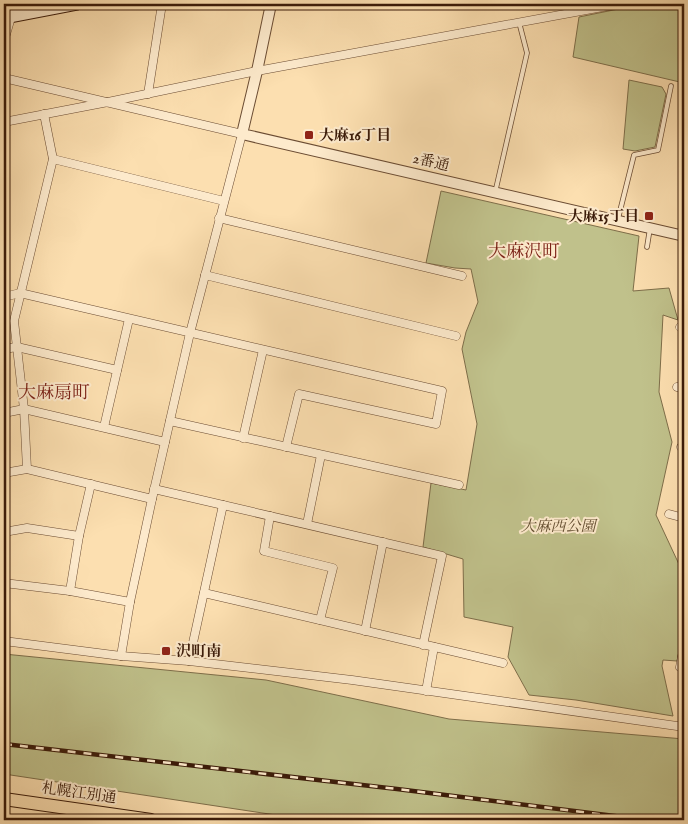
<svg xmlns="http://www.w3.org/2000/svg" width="688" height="824" viewBox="0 0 688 824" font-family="'IM FELL English','Noto Serif JP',serif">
<rect width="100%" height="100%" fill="#fcdfb0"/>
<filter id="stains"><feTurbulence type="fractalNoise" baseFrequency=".004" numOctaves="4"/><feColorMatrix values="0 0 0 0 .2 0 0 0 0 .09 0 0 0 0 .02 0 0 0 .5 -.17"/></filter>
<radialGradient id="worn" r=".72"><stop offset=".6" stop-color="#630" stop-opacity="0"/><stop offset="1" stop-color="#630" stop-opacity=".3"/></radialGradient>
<!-- green -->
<g fill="#c0c18b" stroke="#7e6e4a">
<path d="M643,4H674L684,6V83L573,57L579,17Z"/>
<path d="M629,80L662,87L666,94L655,147L635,151L623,149Z"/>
<path d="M441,191L639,236L633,291L669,288L678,320L663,315L659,392L672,442L656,515L684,575V628L677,661L663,660L662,666L673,716L576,700L529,695L508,657L513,627L464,617L463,559L423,547L431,483L466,490L477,424L462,349L466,332L478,302L471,269L455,268L426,263Z"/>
<path d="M4,654L266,680L449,719L684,739V820H309L4,774Z"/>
</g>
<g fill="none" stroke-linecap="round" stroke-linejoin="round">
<defs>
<g id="service">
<path d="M495,193L527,53L519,22"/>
<path d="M618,219L634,155L658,150L671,86"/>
<path d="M647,247L650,228"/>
</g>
<g id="minor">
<path d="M4,41L15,4"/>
<path d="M4,78L242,134L190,333L152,499L130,602L121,656"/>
<path d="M148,94L162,4"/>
<path d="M4,122L108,102L257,71L619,4"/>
<path d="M53,159L224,201"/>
<path d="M219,218L462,276"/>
<path d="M205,275L456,336"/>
<path d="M4,297L20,293L442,391L436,424L299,394L286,447"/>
<path d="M680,327L684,328"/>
<path d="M4,349L17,347L117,370"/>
<path d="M677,387L684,388"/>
<path d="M4,413L24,409L165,442"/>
<path d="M170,421L459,485"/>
<path d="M104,427L129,319"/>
<path d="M243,438L263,350"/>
<path d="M681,447L684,448"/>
<path d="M27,469L24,409L14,321L53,159L44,114"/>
<path d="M4,473L27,469L152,499"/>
<path d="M154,489L442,556L423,645"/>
<path d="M669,514L684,518"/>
<path d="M270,516L264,551L333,568L320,620"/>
<path d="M307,524L321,455"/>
<path d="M4,532L27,528L79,536"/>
<path d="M4,583L70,591L130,602"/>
<path d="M70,591L79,536L91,484"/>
<path d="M204,593L503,663"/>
<path d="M365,631L383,542"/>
<path d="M4,641L121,656L189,661L352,680L684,727"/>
<path d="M684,646L680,667L684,668"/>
<path d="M189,661L223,505"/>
<path d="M426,691L434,647"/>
</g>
<path id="tertiary" d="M271,4L257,71L242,134L684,236"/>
<path id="secondary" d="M4,18L77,4"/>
<path id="trunk" d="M4,799L151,820"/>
</defs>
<!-- service casing -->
<use href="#service" stroke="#6b4c33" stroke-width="5.5"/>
<!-- minor casing -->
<use href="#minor" stroke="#6b4c33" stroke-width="9"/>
<!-- tertiary casing -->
<use href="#tertiary" stroke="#6b4c33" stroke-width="12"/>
<!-- secondary casing -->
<use href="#secondary" stroke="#3b1b09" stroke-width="13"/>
<!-- trunk casing -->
<use href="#trunk" stroke="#3b1b09" stroke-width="14"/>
<!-- service -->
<use href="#service" stroke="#fdeacc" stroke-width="4"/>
<!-- minor -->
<use href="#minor" stroke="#fdeacc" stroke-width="8"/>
<!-- tertiary -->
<use href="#tertiary" stroke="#fdeacc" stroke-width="10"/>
<!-- secondary -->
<use href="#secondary" stroke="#fdeacc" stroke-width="11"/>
<!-- trunk -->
<use href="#trunk" stroke="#fcdfb0" stroke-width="12"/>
<defs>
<path id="rail" d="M4,744L397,789L647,820"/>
</defs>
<!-- rail casing -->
<use href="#rail" stroke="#3b1b09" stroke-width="4.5"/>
<!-- rail -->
<use href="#rail" stroke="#fdeacc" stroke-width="2.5" stroke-dasharray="8" stroke-linecap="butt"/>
</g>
<!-- markers -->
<g fill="#8f2418" stroke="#fdeacc" stroke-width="2">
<rect x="304" y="130" width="10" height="10" rx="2.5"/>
<rect x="644" y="211" width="10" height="10" rx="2.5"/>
<rect x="161" y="646" width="10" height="10" rx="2.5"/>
</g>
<g text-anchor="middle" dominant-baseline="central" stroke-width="4" stroke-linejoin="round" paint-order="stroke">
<!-- poi labels -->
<g font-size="15" font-weight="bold" fill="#3b1b09" stroke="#fdeacc" text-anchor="start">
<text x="319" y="135">大麻16丁目</text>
<text x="639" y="216" text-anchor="end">大麻15丁目</text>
<text x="176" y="651">沢町南</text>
</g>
<!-- street labels -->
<g font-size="15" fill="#3b1b09" stroke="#fdeacc">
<text transform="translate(431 162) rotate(13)">2番通</text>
<text transform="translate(79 793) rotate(8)">札幌江別通</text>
</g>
<!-- park labels -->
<g font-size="15" font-style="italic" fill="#634d30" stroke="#fdeacc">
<text x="558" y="526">大麻西公園</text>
</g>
<!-- quarter labels -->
<g font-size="18" fill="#7a1f14" stroke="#fdeacc">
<text x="524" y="252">大麻沢町</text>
<text x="54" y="393">大麻扇町</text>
</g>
</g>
<!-- margin -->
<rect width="688" height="824" fill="none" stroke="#fcdfb0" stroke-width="20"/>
<rect x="5" y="5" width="678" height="814" fill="none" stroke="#3b1b09" stroke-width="2.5"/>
<rect x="10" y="10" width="668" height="804" fill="none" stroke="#3b1b09"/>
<rect width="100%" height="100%" filter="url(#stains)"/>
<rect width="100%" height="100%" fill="url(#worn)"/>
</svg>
